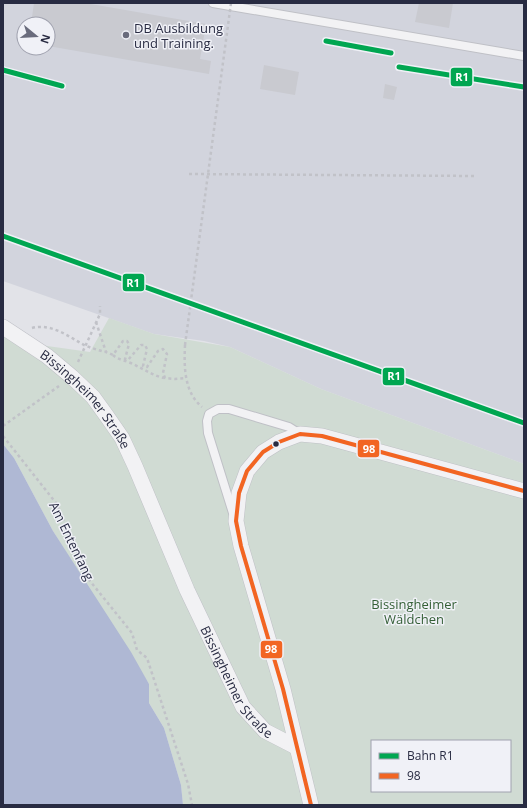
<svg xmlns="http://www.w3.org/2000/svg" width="527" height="808" viewBox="0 0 527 808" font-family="'Open Sans',sans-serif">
<rect width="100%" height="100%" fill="#e2e3e8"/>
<!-- built -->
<path fill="#d2d4dd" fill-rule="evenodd" d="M3,3H524V464L321,389L230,347L204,341L154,334L3,281ZM24,24H48V48H24Z"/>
<!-- green -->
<path fill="#d0dbd3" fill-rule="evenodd" d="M109,318L154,334L230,347L321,389L524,464V805H183L181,785L164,728L149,703V684L53,531L14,458L3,444V327L40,345L90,352ZM372,741H510V791H372Z"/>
<!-- water -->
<path fill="#afb8d4" d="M3,444L14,458L53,531L131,652L149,684V703L164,728L181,785L183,805H3Z"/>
<!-- building -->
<g fill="#c9cad0">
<path d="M34,3H85L206,24L200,59L211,61L209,74L48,46V24H31Z"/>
<path d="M419,3H453L449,28L415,22Z"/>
<path d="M264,65L299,72L295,95L260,89Z"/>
<path d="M385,84L397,87L394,100L383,98Z"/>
</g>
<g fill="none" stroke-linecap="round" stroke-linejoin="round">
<defs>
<g id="lane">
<path d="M213,3L524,56"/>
<path d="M233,513L208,433L207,421L209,414L218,409H229L289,427L300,434"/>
</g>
<g id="street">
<path id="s1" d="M3,327L47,356L72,377L93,397L106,415L122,438L135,466L187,590L243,707L265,731L296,747"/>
<path d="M311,805L283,689L241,546L236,521L239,493L247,471L263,452L279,442L300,434L322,436L524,491"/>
</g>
</defs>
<!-- lane casing -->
<use href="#lane" stroke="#bfc0c6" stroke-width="10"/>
<!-- street casing -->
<use href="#street" stroke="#bfc0c6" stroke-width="16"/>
<!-- path -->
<g stroke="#c1c2c8" stroke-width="2.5" stroke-dasharray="3 3" stroke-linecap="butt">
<path d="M189,174L476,176"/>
<path d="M96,322L106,352L113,355L123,341H127L129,344L125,359L128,360L141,345H145L147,349L143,366L147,367L158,351L163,349L167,354L163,373L165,378L175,379L185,378"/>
<path d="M32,328C51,323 68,336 84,345C91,348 98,350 105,352"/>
<path d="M185,345C184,367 184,392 202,407"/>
<path d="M113,355C117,359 123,360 128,362C141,367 151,375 164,378"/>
<path d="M78,362L100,314V306"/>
<path d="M3,426L59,386"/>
<path d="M3,436L56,503L90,581L132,633L137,650L147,658L188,784L192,805"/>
</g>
<!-- lane -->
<use href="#lane" stroke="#f2f2f4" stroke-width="8"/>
<!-- street -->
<use href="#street" stroke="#f2f2f4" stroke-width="15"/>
<!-- path-bridge -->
<path stroke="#c1c2c8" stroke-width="2.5" stroke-dasharray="3 3" stroke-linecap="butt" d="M185,345L231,3"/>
<defs>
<path id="bus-1" d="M311,805L283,689L241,546L236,521L239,493L247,471L263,452L279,442L300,434L322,436L524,491"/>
</defs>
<!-- bus-1 casing -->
<use href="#bus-1" stroke="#f0f1f7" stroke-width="7"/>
<!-- bus-1 -->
<use href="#bus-1" stroke="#f26522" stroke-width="4"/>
<defs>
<g id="rail-1">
<path d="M326,41L391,53"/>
<path d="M399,67L524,87"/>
<path d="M3,70L62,86"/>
<path d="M3,236L524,423"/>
</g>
</defs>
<!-- rail-1 casing -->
<use href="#rail-1" stroke="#f0f1f7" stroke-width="8"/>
<!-- rail-1 -->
<use href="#rail-1" stroke="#00a651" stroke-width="5"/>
</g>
<!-- markers -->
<circle fill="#696b7c" stroke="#f0f1f7" stroke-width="1.5" cx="126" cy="35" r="4"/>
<circle fill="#282b42" stroke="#f0f1f7" stroke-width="1.5" cx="276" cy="444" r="3.5"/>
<g text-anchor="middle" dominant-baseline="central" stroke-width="3" stroke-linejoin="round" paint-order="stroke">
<!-- poi labels -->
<g font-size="13" fill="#282b42" stroke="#f0f1f7" text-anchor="start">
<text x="134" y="28">DB Ausbildung<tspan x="134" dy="15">und Training.</tspan></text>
</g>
<!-- street labels -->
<g font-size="13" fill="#282b42" stroke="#f0f1f7">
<text stroke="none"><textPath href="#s1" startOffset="111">Bissingheimer Straße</textPath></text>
<text transform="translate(72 541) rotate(64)">Am Entenfang</text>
<text stroke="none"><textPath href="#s1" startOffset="435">Bissingheimer Straße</textPath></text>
</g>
<!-- park labels -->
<g font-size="13" fill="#345f36" stroke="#f0f1f7">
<text x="414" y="604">Bissingheimer<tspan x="414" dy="15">Wäldchen</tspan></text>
</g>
</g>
<g stroke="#f0f1f7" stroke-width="1.5">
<rect x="450" y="67" width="23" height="20" rx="4" fill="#00a651"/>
<rect x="122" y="273" width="23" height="19" rx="4" fill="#00a651"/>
<rect x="382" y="367" width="23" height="19" rx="4" fill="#00a651"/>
<rect x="357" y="439" width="23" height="19" rx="4" fill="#f26522"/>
<rect x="260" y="640" width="23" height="19" rx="4" fill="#f26522"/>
</g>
<g font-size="11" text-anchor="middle" font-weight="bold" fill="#fff">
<text x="462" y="81">R1</text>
<text x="133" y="287">R1</text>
<text x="394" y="380">R1</text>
<text x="369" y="453">98</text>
<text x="271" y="653">98</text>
</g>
<!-- border -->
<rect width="527" height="808" fill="none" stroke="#282b42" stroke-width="8"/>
<!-- legend -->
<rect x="371" y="740" width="140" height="52" fill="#f0f1f7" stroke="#a0a2af"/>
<rect x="379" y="753" width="20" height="6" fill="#00a651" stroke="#a0a2af"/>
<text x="407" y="760" font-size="12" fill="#282b42">Bahn R1</text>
<rect x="379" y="773" width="20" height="6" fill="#f26522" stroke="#a0a2af"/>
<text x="407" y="780" font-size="12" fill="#282b42">98</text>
<!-- north arrow -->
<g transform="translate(36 36) rotate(108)"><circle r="19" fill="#f0f1f7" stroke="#a0a2af"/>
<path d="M0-3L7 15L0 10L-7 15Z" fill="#696b7c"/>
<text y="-6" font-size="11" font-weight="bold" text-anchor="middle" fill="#282b42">N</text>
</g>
</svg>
